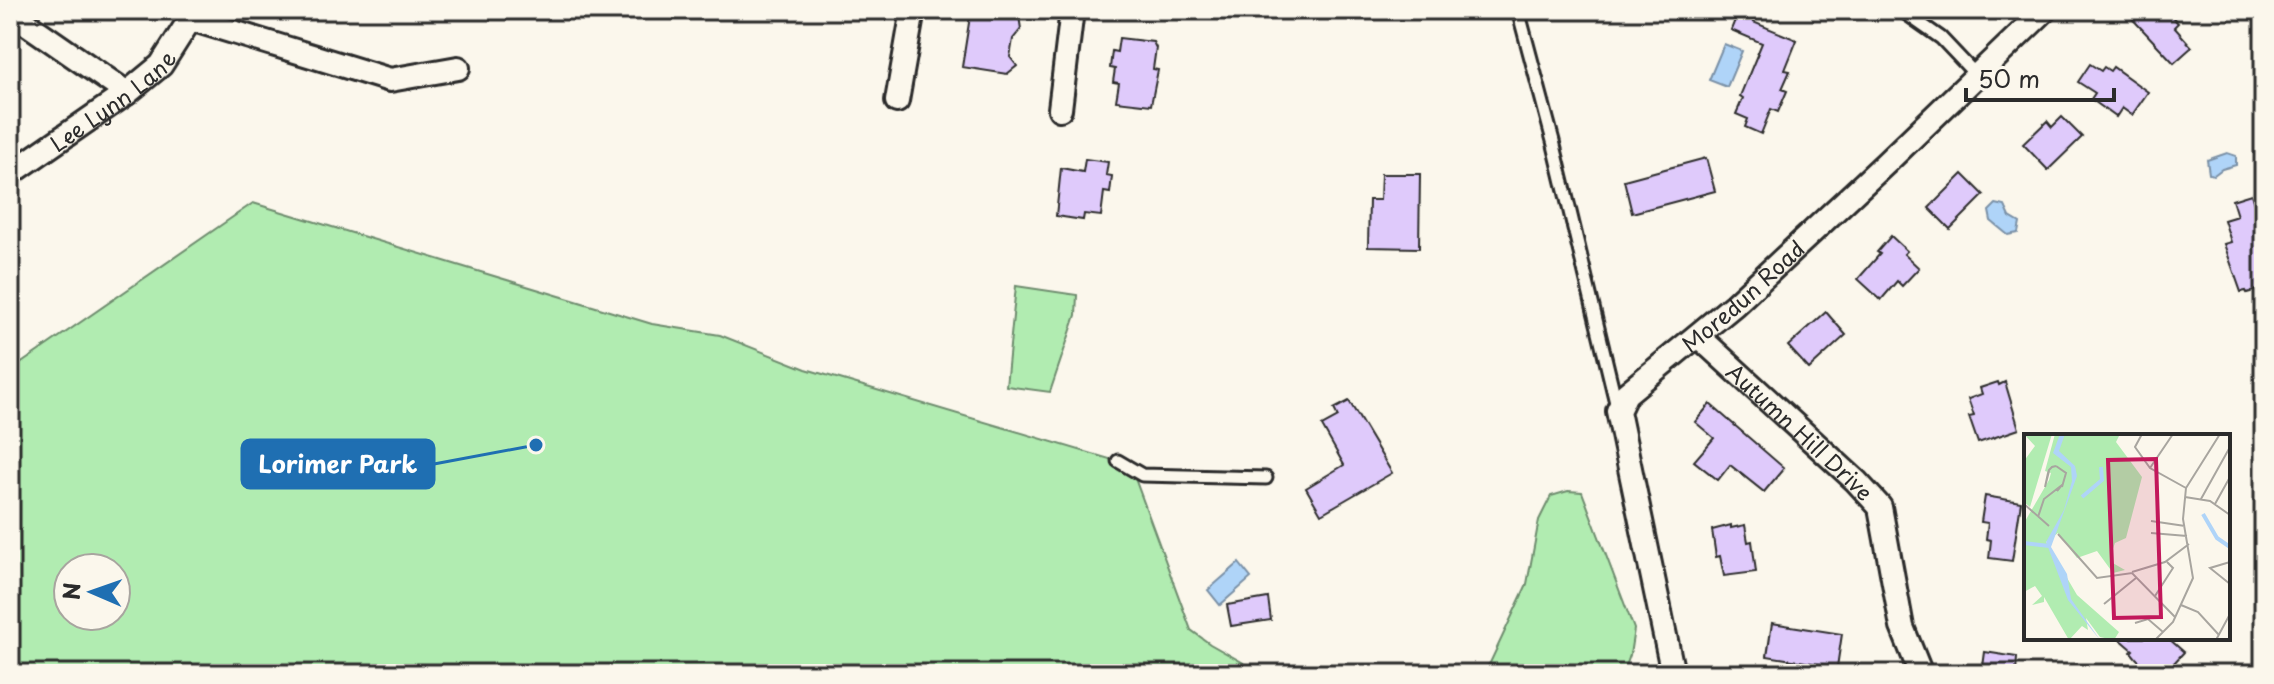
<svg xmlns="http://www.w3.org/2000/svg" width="2274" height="684" viewBox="0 0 2274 684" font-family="'Playpen Sans',sans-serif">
<rect width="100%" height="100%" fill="#fbf7ec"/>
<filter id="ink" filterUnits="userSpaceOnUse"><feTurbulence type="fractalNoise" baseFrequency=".0125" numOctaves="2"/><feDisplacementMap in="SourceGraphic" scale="16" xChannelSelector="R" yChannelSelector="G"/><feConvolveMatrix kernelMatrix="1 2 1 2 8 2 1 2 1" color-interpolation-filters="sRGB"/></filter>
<g filter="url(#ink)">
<!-- green -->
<g fill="#b1ecb1" stroke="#6e8c6e" stroke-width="2" fill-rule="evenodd">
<path d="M253,203L652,324L720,335L806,369L1130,465L1191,630L1210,644L1263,674H10V371ZM68,568H116V616H68Z"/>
<path d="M1016,286L1077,295L1076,315L1050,392L1006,386Z"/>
<path d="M1568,491L1582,492L1634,629L1630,655L1624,672L1480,674L1490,663L1527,584L1539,520L1551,496Z"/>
</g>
<!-- water -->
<g fill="#afd4f8" stroke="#7a90a6" stroke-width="2">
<path d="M1724,44L1742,51L1727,87L1709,80Z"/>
<path d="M2227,153L2236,156V165L2222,169L2214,175L2209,174L2207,160Z"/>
<path d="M1996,204L2005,206L2010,217L2020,223L2018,233L2008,235L1991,221L1989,211Z"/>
<path d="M1239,563L1251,578L1220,605L1208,590Z"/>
</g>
<!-- building -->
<g fill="#dfcafb" stroke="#2b2b2b" stroke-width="2">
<path d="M971,10L1019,16L1021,29L1013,39L1010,57L1017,66L1007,74L962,67Z"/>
<path d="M1739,10L1756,15L1753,22L1797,40L1785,70L1790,71L1782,89L1787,91L1778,112L1771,109L1761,134L1745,127L1748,119L1736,114L1743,98L1740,96L1762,43L1731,30Z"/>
<path d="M2124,10H2166L2178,23L2174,27L2192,47L2174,63Z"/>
<path d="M1119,38L1153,42L1156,48L1153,69L1158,70L1151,105L1116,101L1119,83L1113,82L1115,69L1110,68L1112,51L1117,52Z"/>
<path d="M2090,64L2101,71L2104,67L2110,71L2113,67L2148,92L2132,115L2122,108L2116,117L2091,99L2095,93L2078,82Z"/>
<path d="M2062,117L2082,137L2048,170L2023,144L2047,121L2052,127Z"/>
<path d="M1706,158L1715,191L1632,213L1624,180Z"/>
<path d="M1085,159L1108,162L1106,175L1112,176L1110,193L1104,192L1101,216L1084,214L1083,220L1056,216L1061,168L1083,172Z"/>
<path d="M1381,174H1420L1419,248L1368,247L1369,200H1380Z"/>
<path d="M1963,174L1984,195L1950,229L1929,208Z"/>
<path d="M2251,194L2264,236V288L2247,293L2246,291L2241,292L2224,244L2231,242L2224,220L2237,216L2232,200Z"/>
<path d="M1891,236L1907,251L1904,254L1919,268L1902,286L1897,281L1881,300L1858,279L1880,254L1877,252Z"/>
<path d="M1826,312L1846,335L1809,369L1788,346Z"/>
<path d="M1998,382L1999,385L2005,382L2019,429L1978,443L1969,417L1974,416L1968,399L1982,394L1980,388Z"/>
<path d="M1349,401L1392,473L1321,514L1306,488L1344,465L1322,426L1338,417L1334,409Z"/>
<path d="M1710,404L1784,468L1764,492L1730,465L1718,480L1694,461L1714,438L1695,422Z"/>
<path d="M1985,496L2021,502L2012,561L1989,558L1991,540L1986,539L1988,523L1981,522Z"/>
<path d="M1731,525V528L1745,525L1748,542L1752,541L1756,572L1724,576L1720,556L1716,557L1712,530Z"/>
<path d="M1268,598L1271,620L1231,626L1227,605Z"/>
<path d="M1772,623L1842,634L1837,667L1767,656Z"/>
<path d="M2119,638H2168L2184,652L2164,674H2136L2144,666L2136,658L2131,652L2133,650Z"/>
<path d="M1985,652L2017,657L2016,674H1982Z"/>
</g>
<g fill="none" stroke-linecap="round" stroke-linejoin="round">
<defs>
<g id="lane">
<path d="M1518,10L1553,141L1617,407"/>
<path d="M1901,10L1941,38L1976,75"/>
<path d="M1118,461L1142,475L1266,478"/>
</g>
<g id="street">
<path d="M10,12L127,93"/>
<path d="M191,19L390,80L458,68"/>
<path d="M897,101L913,10"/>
<path d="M1060,109L1072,10"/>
<path id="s1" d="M10,174L127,93L161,65L196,10"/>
<path id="s2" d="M1698,336L1856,481L1880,507L1902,627L1921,674"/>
<path id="s3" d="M1673,674L1618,411L1626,394L1734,305L1886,163L2045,10"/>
</g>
</defs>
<!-- lane casing -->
<use href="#lane" stroke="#2b2b2b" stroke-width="17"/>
<!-- street casing -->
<use href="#street" stroke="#2b2b2b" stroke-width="28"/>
<!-- lane -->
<use href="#lane" stroke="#fbf7ec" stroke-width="11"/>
<!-- street -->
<use href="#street" stroke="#fbf7ec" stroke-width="22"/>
</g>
</g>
<g text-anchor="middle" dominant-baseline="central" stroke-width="6" stroke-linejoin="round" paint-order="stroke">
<!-- street labels -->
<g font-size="22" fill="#2b2b2b" stroke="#fbf7ec">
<text stroke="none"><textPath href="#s1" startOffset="126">Lee Lynn Lane</textPath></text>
<text stroke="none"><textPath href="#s3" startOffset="440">Moredun Road</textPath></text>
<text stroke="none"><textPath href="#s2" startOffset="140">Autumn Hill Drive</textPath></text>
</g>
</g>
<!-- overview -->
<g transform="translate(2024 434)">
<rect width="206" height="206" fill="#fbf7ec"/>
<path d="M0,0H28L6,73L0,68V27L11,12ZM31,0H96L92,8L118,43L102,104L91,109L87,120V128L101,136L89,139L73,117L53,124L34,99L22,108L53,161L95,198L90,206L76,203L62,184L64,196L58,192L45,206L20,163V168L8,171L18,162L11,152L0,158V89L25,46L27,39L21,37Z" fill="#b1ecb1"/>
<path d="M36,0H41L35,17L51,32L53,42L27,113L43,140L47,165L76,206L44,166L22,108L40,76L48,47L47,33L29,19Z" fill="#afd4f8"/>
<path fill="none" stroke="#afd4f8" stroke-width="4" d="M58,63L78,46L77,33M179,80L193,104L206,113M0,109L25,112"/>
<path fill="none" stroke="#a8a59f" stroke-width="2" d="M118,0L111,13L126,34L162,54M32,32L42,39L38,53M126,34L149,0M25,37L21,53L24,39L25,36L28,33L32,32M161,63L186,67L206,81M177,65L206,13M0,70L25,92M191,70L206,43M14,83L20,65L38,51L33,57M127,87L161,92M127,99L163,102M34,100L73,144L108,139L151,183M206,128L186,134L206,150M108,138L141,128L165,110M131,162L149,134L143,128M80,170L112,144M157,171L174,178L195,201M111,189L124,185L139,198M131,206L149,188L169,144L159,85L162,54L196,0M192,206L206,180"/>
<path fill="#c2185b" fill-opacity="0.15" stroke="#c2185b" stroke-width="4" d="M132,25L137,183L90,184L84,26Z"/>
<rect width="206" height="206" fill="none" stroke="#2b2b2b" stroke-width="4"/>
</g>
<!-- callouts -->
<path fill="none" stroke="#1f6fb2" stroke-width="3" d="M536 445L434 464"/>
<circle fill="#1f6fb2" stroke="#fbf7ec" stroke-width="3" cx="536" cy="445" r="8"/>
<rect fill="#1f6fb2" stroke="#1f6fb2" stroke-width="3" x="242" y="440" width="192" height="48" rx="8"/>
<g font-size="24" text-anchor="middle" font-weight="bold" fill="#fff">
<text x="338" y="473">Lorimer Park</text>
</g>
<!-- margin -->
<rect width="2274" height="684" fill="none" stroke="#fbf7ec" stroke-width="40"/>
<rect x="20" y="20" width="2234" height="644" fill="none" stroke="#2b2b2b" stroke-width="3" filter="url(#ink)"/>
<!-- north arrow -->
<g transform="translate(92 592) rotate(272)"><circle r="38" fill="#fbf7ec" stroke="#a8a59f" stroke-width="2"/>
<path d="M0-6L14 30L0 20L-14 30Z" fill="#1f6fb2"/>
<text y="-12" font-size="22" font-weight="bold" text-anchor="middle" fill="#2b2b2b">N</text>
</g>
<!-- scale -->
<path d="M1966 88v12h148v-12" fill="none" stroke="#2b2b2b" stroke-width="4"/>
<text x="1978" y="88" font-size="24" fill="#2b2b2b" stroke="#fbf7ec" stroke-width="6" paint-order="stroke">50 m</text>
</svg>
